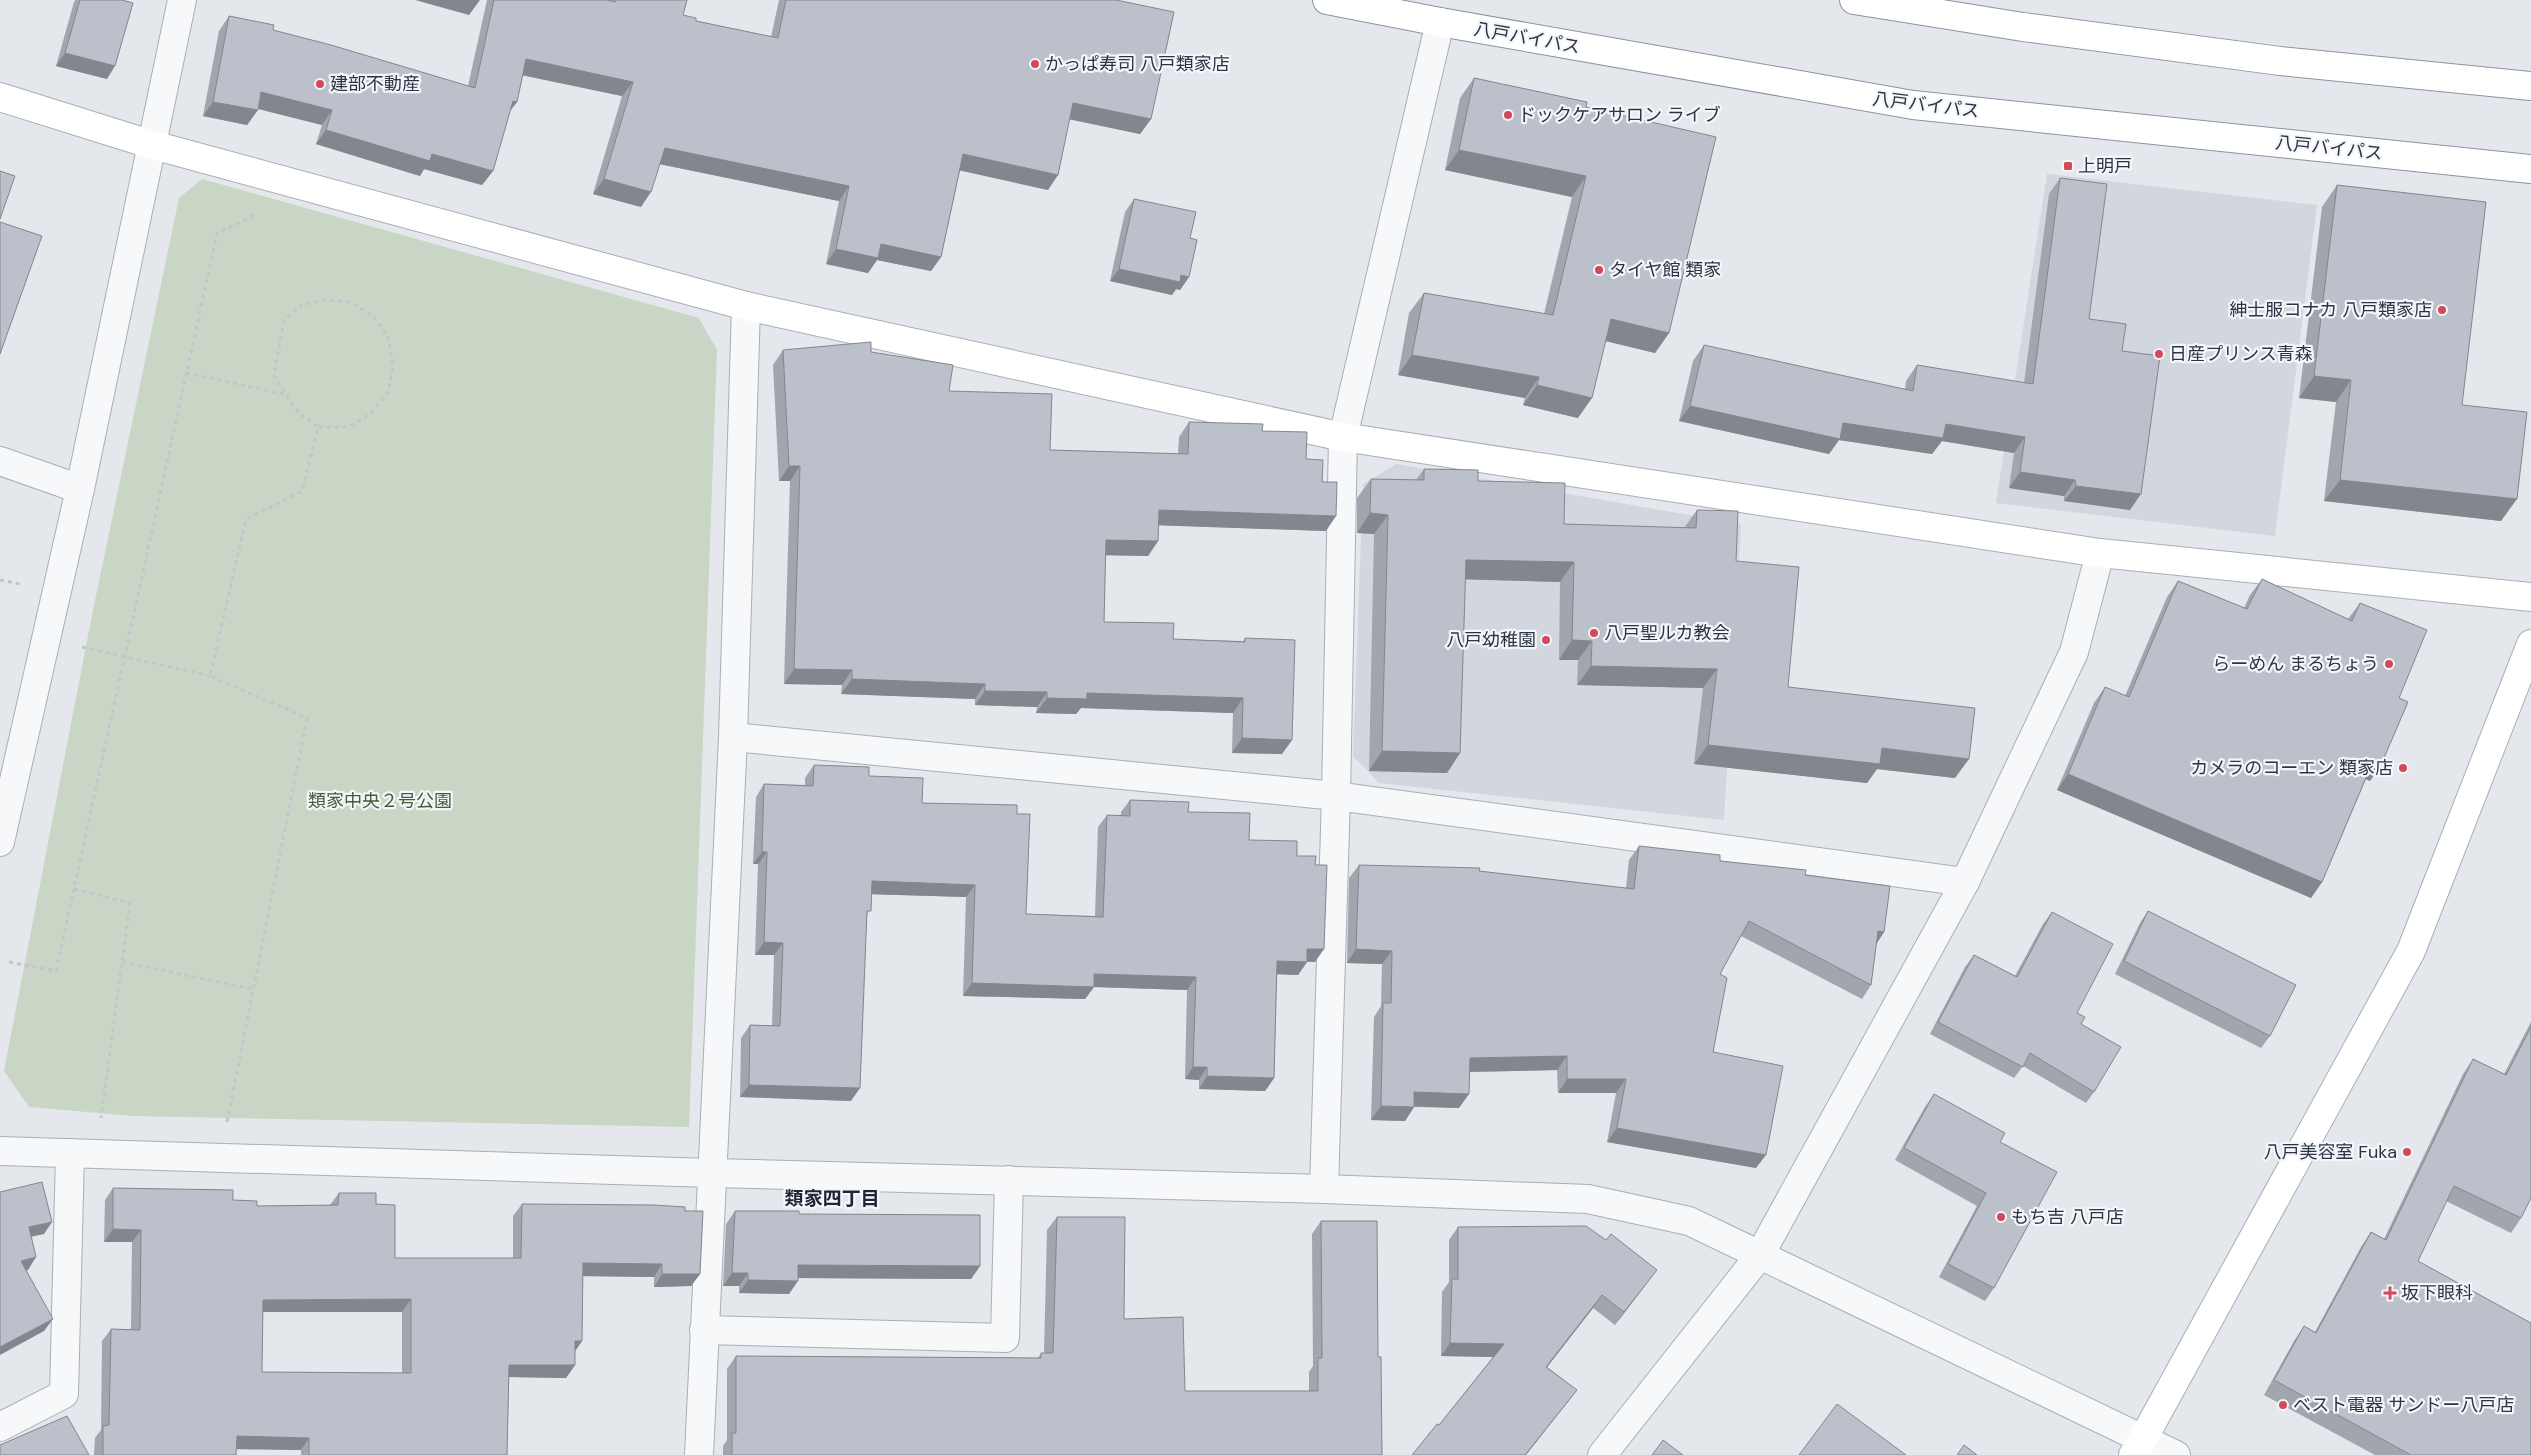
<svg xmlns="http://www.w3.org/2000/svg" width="2531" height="1455" viewBox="0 0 2531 1455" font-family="'DM Sans','Noto Sans JP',sans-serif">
<rect width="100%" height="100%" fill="#e4e7ec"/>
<!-- built -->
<g fill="#d2d6de">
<path d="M2047,174L2317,205L2275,536L1996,503Z"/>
<path d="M1396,464L1741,524L1724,820L1379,783L1353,756L1363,484Z"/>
</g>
<!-- park -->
<path fill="#c9d6c5" d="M202,179L699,318L717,350L689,1127L133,1116L29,1107L4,1071L92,615L179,198Z"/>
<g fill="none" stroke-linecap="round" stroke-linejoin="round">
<defs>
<g id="street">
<path d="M0,461L80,489"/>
<path d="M733,737L1336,796L1965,882"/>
<path d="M0,842L80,489L182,0"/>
<path d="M0,1151L712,1173L1324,1189L1588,1199L1689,1221L2176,1455"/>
<path d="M1324,1189L1336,796L1343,437L1440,22"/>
<path d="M704,1330L1005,1338L1009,1180"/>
<path d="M0,1427L64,1394L70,1153"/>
<path d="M699,1455L733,737L746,306"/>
<path d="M1602,1455L1760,1255L1772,1233L1965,882L2074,652L2100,553"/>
</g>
<g id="secondary">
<path d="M0,97L153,145L746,306L1343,437L2100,553L2531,597"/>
<path d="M2133,1455L2143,1439L2411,951L2531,644"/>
</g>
<g id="highway">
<path d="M1327,0L1440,22L1913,105L2531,169"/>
<path d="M1854,0L2023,27L2280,61L2531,86"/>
</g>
</defs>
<!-- street casing -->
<use href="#street" stroke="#a9aeb7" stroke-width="30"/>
<!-- secondary casing -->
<use href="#secondary" stroke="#a9aeb7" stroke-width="30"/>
<!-- highway casing -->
<use href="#highway" stroke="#8b94a3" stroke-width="30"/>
<!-- path -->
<g stroke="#c2c5cb" stroke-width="3" stroke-dasharray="4 4" stroke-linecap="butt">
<path d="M186,373L284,394"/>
<path d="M0,580L20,584"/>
<path d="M82,647L210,676"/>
<path d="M74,889L130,903L101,1118"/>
<path d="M9,962L56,971L217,233L251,217L255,211"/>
<path d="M122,962L253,989"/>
<path d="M227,1122L307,718L210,676L246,519L302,491L318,427H348L370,414L388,392L393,366L388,336L372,315L350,302L323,300L302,305L284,320L274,375L285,394L300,414L318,427"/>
</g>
<!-- street -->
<use href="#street" stroke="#f7f8fa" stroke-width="28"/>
<!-- secondary -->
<use href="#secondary" stroke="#fff" stroke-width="28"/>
<!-- highway -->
<use href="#highway" stroke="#fff" stroke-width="28"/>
</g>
<!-- wall -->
<g fill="#a1a5ae" fill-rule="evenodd">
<path d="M75,0H122L107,79L56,66L74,2Z"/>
<path d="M487,0H687L683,15L696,21L771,37L779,0H1116L1151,119L1140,134L1070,119L1048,190L960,170L941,257L931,271L877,260L868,273L826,264L839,201L660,164L641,207L593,194L622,96L523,75L517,102L510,111L493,171L482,185L424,169L420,176L316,144L322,125L258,109L247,125L203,116L219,31L229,16L273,30L468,86Z"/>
<path d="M1474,78L1586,107L1669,333L1655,353L1606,341L1578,418L1523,405L1525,398L1398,375L1409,313L1424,293L1544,314L1572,197L1445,170L1460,98Z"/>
<path d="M2060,178L2089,319L2122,351L2130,510L2064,501V496L2009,488L2014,453L1942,441L1932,454L1839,440L1829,454L1679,421L1693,361L1704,345L1905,390L1906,381L1917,365L2024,383L2049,194Z"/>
<path d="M2337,185L2462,405L2501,521L2324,501L2336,402L2299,398L2322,207Z"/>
<path d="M1134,199L1190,238L1189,277L1180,290L1176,289L1172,295L1110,281L1125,212Z"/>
<path d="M783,350L871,352L949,391L1050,450L1178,454L1179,437L1189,422L1262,431L1306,459L1322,482L1326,531L1159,525L1158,541L1148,556L1105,555L1104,622L1173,639L1243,641L1245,638L1292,740L1282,754L1232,753L1233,713L1081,708L1076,714L1036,713L1037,707L975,705V699L841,694L842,685L784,684L790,481H779L773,365Z"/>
<path d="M1424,469L1478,481L1564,524L1684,528L1697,510L1736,561L1788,687L1955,778L1877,769L1867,783L1694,764L1703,688L1577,685L1578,660H1559L1560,582L1465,579L1460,753L1447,773L1369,771L1374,534L1357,533V498L1371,479L1416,480Z"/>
<path d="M2262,579L2348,619L2360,603L2399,698L2370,781L2366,779L2322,882L2311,898L2057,790L2094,703L2105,687L2125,696L2167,597L2178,581L2244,608L2250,595Z"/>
<path d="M814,765L869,776L922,803L1017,814L1026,914L1095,916L1098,827L1107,815H1121V812L1130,800L1188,812L1249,840L1297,856L1315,962H1307L1298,975L1277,974L1274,1078L1265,1091L1199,1089V1080L1185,1079L1187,990L1094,987L1085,999L963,996L966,897L871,894L867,917L851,1101L740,1097L741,1038L750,1025L772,1026L774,955H755L758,864H753L756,797L764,784L805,785V778Z"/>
<path d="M1639,846L1805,875L1884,932L1876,944L1871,985L1862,999L1741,936L1720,974L1713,1052L1756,1168L1607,1142L1616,1093H1558L1557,1070L1469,1072L1459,1108L1414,1107L1405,1121L1371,1120L1374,1017L1381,1006L1382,964L1347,963L1349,878L1359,865L1479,871L1626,888L1629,860Z"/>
<path d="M2148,911L2270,1036L2261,1048L2115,974L2140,923Z"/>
<path d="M2052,912L2077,1013L2081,1024L2094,1092L2086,1103L2023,1066L2014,1078L1930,1034L1965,967L1974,955L2015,976L2043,924Z"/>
<path d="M2531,1022V1198L2521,1218L2511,1233L2446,1201L2418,1261L2531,1455H2375L2264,1395L2294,1341L2304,1326L2315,1332L2361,1247L2371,1232L2384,1239L2463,1074L2473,1059L2504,1074Z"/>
<path d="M1934,1094L2000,1142L1994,1288L1985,1301L1939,1277L1977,1206L1895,1160L1925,1107Z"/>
<path d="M113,1188L233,1200L257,1206L330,1205L339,1193L376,1204L395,1258H513V1216L522,1204L685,1211L700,1274L691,1286L654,1287V1277L583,1276L582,1341L575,1351V1365L566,1378L509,1377L507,1455H301V1450L236,1449V1455H94L95,1438L101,1430L102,1341L111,1329H131L132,1242H104L105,1200ZM262,1312H402V1373L262,1372Z"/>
<path d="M735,1211L799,1214L980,1266L971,1279L798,1278L789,1294L739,1293V1286H723L726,1224Z"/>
<path d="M1057,1217L1124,1319L1185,1391H1309V1372L1313,1366L1312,1234L1321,1221L1378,1357L1382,1455H723V1446L727,1440V1369L736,1356L1038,1358L1041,1353H1044L1047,1230Z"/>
<path d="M1458,1227L1647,1283L1615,1325L1593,1308L1547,1367L1577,1390L1567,1403L1439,1425L1493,1357L1441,1356L1442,1292L1449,1282V1240Z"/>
</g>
<!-- shaded-wall -->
<g fill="#83868d">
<path d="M415,0H480L469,15Z"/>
<path d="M65,53L115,66L107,79L56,66Z"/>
<path d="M526,59L633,82L622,96L516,74Z"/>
<path d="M261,92L332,110L322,125L251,107Z"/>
<path d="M513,101L517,102L506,116Z"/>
<path d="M213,102L258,110L247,125L203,116Z"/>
<path d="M1073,103L1151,119L1140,134L1063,118Z"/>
<path d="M326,130L432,154L493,171L482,185L424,169L420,176L316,144Z"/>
<path d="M665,148L849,186L839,201L654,163Z"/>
<path d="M1459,150L1586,176L1572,197L1445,170Z"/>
<path d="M963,154L1058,175L1048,190L953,169Z"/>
<path d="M604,179L651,192L641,207L593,194Z"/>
<path d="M881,244L941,257L931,271L877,260L868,273L826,264L836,249Z"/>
<path d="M1119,269L1181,275L1189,277L1180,290L1176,289L1172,295L1110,281Z"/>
<path d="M1611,319L1669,333L1655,353L1597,339Z"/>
<path d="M1412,355L1539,377L1525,398L1398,375Z"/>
<path d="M2314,376L2351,380L2336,402L2299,398Z"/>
<path d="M1537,385L1592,398L1578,418L1523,405Z"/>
<path d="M1690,406L1843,423L1946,424L2025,437L2014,453L1942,441L1932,454L1839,440L1829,454L1679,421Z"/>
<path d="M789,466H800L790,481H779Z"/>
<path d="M2020,472L2075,480L2064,496L2009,488Z"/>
<path d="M2340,480L2517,499L2501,521L2324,501Z"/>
<path d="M2076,486L2141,494L2130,510L2064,501Z"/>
<path d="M1159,510L1336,516L1326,531L1149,525Z"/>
<path d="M1370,513L1388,515L1374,534L1357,533Z"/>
<path d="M1106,540L1158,541L1148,556L1095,555Z"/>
<path d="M1466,560L1574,562L1560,582L1452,579Z"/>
<path d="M1572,640L1592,641L1578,660H1559Z"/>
<path d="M1591,666L1717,669L1703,688L1577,685Z"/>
<path d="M794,669L852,670L842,685L784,684Z"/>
<path d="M852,679L985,684L975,699L841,694Z"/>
<path d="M985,691L1047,692L1037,707L975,705Z"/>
<path d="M1087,693L1243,698L1233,713L1081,708L1076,714L1036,713L1047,698Z"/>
<path d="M1242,738L1292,740L1282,754L1232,753Z"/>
<path d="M1708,745L1882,748L1969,759L1955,778L1877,769L1867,783L1694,764Z"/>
<path d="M1382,751L1460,753L1447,773L1369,771Z"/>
<path d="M2373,761L2381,765L2370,781L2362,777Z"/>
<path d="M2068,774L2322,882L2311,898L2057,790Z"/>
<path d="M762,852H767L758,864H753Z"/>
<path d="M872,881L975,885L966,897L863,894Z"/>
<path d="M1878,931L1884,932L1875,946Z"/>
<path d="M764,942L783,943L774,955H755Z"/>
<path d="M1307,949H1324L1315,962L1299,961Z"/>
<path d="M1356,949L1392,951L1382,964L1347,963Z"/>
<path d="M1277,961L1307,962L1298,975L1268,974Z"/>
<path d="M1094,974L1196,977L1187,990L1094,987L1085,999L963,996L972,983Z"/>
<path d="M1567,1056L1557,1070L1460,1072L1470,1058Z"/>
<path d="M1193,1067H1207L1199,1080L1185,1079Z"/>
<path d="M1207,1076L1274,1078L1265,1091L1199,1089Z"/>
<path d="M1567,1079H1626L1616,1093H1558Z"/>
<path d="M749,1085L860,1088L851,1101L740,1097Z"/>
<path d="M1414,1092L1469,1094L1459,1108L1405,1106Z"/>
<path d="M1381,1106L1414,1107L1405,1121L1371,1120Z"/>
<path d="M1617,1128L1766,1155L1756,1168L1607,1142Z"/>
<path d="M52,1222L44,1234L21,1239L29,1227Z"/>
<path d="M113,1229L141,1230L132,1242H104Z"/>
<path d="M36,1257L28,1270L13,1273L21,1261Z"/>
<path d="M583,1263L662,1264L654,1277L574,1276Z"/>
<path d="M798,1265L980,1266L971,1279L789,1278Z"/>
<path d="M1657,1270L1647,1283L1615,1325L1624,1312Z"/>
<path d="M732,1273H748L739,1286H723Z"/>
<path d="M662,1274H700L691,1286L654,1287Z"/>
<path d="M748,1280L798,1281L789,1294L739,1293Z"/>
<path d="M1602,1295L1593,1308L1537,1380L1546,1367Z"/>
<path d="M411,1299L402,1312H254L263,1300Z"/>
<path d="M53,1319L44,1331L0,1355V1347Z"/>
<path d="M575,1341H582L573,1354Z"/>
<path d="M1450,1343L1504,1344L1495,1357L1441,1356Z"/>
<path d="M509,1365H575L566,1378L500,1377Z"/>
<path d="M1577,1390L1567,1403L1526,1455H1525Z"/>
<path d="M237,1436L309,1438L301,1450L228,1449Z"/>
</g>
<!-- building -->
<g fill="#bbc0ca" stroke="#83868d" fill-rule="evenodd">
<path d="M80,0H122L133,3L115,66L65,53Z"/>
<path d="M494,0H607L615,2V0H687L683,15L696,18V21L778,38L786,0H1116L1174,12L1151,119L1073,103L1058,175L963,154L941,257L881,244L878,258L836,249L849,186L665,148L651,192L604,179L633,82L526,59L517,102L513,101L493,171L432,154L430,161L326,130L332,110L261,92L258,110L213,102L229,16L274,25L273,30L331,45L475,88Z"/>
<path d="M1474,78L1587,102L1586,107L1716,137L1669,333L1611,319L1592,398L1537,385L1539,377L1412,355L1424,293L1553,315L1586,176L1459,150Z"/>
<path d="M0,171L15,176L0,219Z"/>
<path d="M2060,178L2107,184L2089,319L2126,324L2122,351L2160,356L2141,494L2076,486L2075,480L2020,472L2025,437L1946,424L1943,438L1843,423L1840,439L1690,406L1704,345L1913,391L1917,365L2033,384Z"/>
<path d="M2337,185L2486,202L2462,405L2527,412L2517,499L2340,480L2351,380L2314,376Z"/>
<path d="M1134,199L1196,212L1190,238L1197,240L1189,277L1181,275L1180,282L1119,269Z"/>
<path d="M0,222L42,236L0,354Z"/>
<path d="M871,342V352L953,365L949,391L1052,394L1050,450L1188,454L1189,422L1263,424L1262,431L1307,432L1306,459L1323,460L1322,482H1337L1336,516L1159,510L1158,541L1106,540L1104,622L1174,623L1173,639L1245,642V638L1295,640L1292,740L1242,738L1243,698L1087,693V699L1047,698V692L985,691V684L852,679V670L794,669L800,466H789L783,350Z"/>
<path d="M1424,469L1478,470V481L1565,483L1564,524L1696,528L1697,510L1738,511L1736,561L1799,567L1788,687L1975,708L1969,759L1882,748L1880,764L1708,745L1717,669L1591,666L1592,641L1572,640L1574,562L1466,560L1460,753L1382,751L1388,515L1370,513L1371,479L1424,480Z"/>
<path d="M2262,579L2352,621L2360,603L2427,630L2399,698L2408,702L2381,765L2373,761L2322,882L2068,774L2105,687L2129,697L2178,581L2247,609Z"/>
<path d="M814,765L869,767V776L923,778L922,803L1017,805V814H1030L1026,914L1103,917L1107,815L1130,816V800L1189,802L1188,812L1250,813L1249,840L1297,841V856H1316L1315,865H1327L1324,949H1307V962L1277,961L1274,1078L1207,1076V1067H1193L1196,977L1094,974V987L972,983L975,885L872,881L871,911H867L860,1088L749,1085L750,1025L780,1026L783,943L764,942L767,852H762L764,784L813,786Z"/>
<path d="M1639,846L1720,855V861L1806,870L1805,875L1890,886L1884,932L1878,931L1871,985L1749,921L1720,974L1727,978L1713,1052L1783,1066L1766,1155L1617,1128L1626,1079H1567V1056L1470,1058L1469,1094L1414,1092V1107L1381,1106L1383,1003H1391L1392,951L1356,949L1359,865L1480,868L1479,871L1634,889Z"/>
<path d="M2148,911L2296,985L2270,1036L2124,961Z"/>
<path d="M2052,912L2113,944L2077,1013L2085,1017L2081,1024L2121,1047L2094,1092L2030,1053L2023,1067L1938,1022L1974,955L2017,977Z"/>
<path d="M2531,1027V1198L2521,1218L2454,1186L2418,1261L2531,1323V1455H2411L2274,1380L2304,1326L2316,1333L2371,1232L2386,1240L2473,1059L2506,1075Z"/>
<path d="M1934,1094L2005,1133L2000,1142L2057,1172L1994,1288L1948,1264L1986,1193L1904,1148Z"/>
<path d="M42,1182L52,1222L29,1227L36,1257L21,1261L53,1319L0,1347V1192Z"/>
<path d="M113,1188L233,1190V1200L257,1201V1206L338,1205L339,1193H376V1204L395,1205V1258H521L522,1204L654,1205L685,1207V1211H703L700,1274H662V1264L583,1263L582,1341H575V1365H509L507,1455H309V1438L237,1436L236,1455H103V1426L109,1425L111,1329L140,1330L141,1230L113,1229ZM411,1299V1373L262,1372L263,1300Z"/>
<path d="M735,1211H799V1214L980,1215V1266L798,1265V1281L748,1280V1273H732Z"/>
<path d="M1057,1217H1125L1124,1319L1183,1317L1185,1391H1318V1358H1322L1321,1221H1377L1378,1357H1381L1382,1455H732V1433H736V1356L1041,1358V1353H1053Z"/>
<path d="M1586,1226L1606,1240L1611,1234L1657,1270L1624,1312L1602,1295L1546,1367L1577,1390L1525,1455H1412L1437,1424L1439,1425L1504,1344L1450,1343L1452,1279H1458V1227Z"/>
<path d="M1837,1404L1906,1455H1799Z"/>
<path d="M67,1416L89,1455H0V1445Z"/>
<path d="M1663,1440L1683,1455H1652Z"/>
<path d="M1964,1445L1977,1455H1957Z"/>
</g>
<!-- markers -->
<g fill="#d1495b" stroke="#f4f6f9" stroke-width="2">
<circle cx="1035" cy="64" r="5"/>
<circle cx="320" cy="84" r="5"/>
<circle cx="1508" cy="115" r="5"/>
<rect x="2063" y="161" width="10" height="10" rx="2.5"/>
<circle cx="1599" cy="270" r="5"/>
<circle cx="2442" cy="310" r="5"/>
<circle cx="2159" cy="354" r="5"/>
<circle cx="1594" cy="633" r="5"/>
<circle cx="1546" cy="640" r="5"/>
<circle cx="2389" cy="664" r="5"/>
<circle cx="2403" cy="768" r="5"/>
<circle cx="2407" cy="1152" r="5"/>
<circle cx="2001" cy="1217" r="5"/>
<path d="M2387.5 1285.5h5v5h5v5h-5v5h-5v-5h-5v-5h5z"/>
<circle cx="2283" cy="1405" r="5"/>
</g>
<g text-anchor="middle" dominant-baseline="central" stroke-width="4.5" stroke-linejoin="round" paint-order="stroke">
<!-- street labels -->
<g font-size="18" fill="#2b3445" stroke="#f4f6f9">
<text transform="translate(1527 38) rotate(10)">八戸バイパス</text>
<text transform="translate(1926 105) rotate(7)">八戸バイパス</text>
<text transform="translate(2329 148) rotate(6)">八戸バイパス</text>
</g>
<!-- poi labels -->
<g font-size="18" fill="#2b3445" stroke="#f4f6f9" text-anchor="start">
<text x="1045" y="64">かっぱ寿司 八戸類家店</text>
<text x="330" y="84">建部不動産</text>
<text x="1518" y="115">ドックケアサロン ライブ</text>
<text x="2078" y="166">上明戸</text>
<text x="1609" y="270">タイヤ館 類家</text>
<text x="2432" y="310" text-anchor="end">紳士服コナカ 八戸類家店</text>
<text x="2169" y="354">日産プリンス青森</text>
<text x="1604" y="633">八戸聖ルカ教会</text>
<text x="1536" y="640" text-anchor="end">八戸幼稚園</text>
<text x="2379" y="664" text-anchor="end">らーめん まるちょう</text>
<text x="2393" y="768" text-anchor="end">カメラのコーエン 類家店</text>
<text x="2397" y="1152" text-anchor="end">八戸美容室 Fuka</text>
<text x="2011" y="1217">もち吉 八戸店</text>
<text x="2401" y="1293">坂下眼科</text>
<text x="2293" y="1405">ベスト電器 サンドー八戸店</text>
</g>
<!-- park labels -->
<g font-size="18" fill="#3f6138" stroke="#f4f6f9">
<text x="380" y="801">類家中央２号公園</text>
</g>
<!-- neighbourhood labels -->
<g font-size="19" font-weight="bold" fill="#1d2536" stroke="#f4f6f9">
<text x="832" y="1198">類家四丁目</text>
</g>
</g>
</svg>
